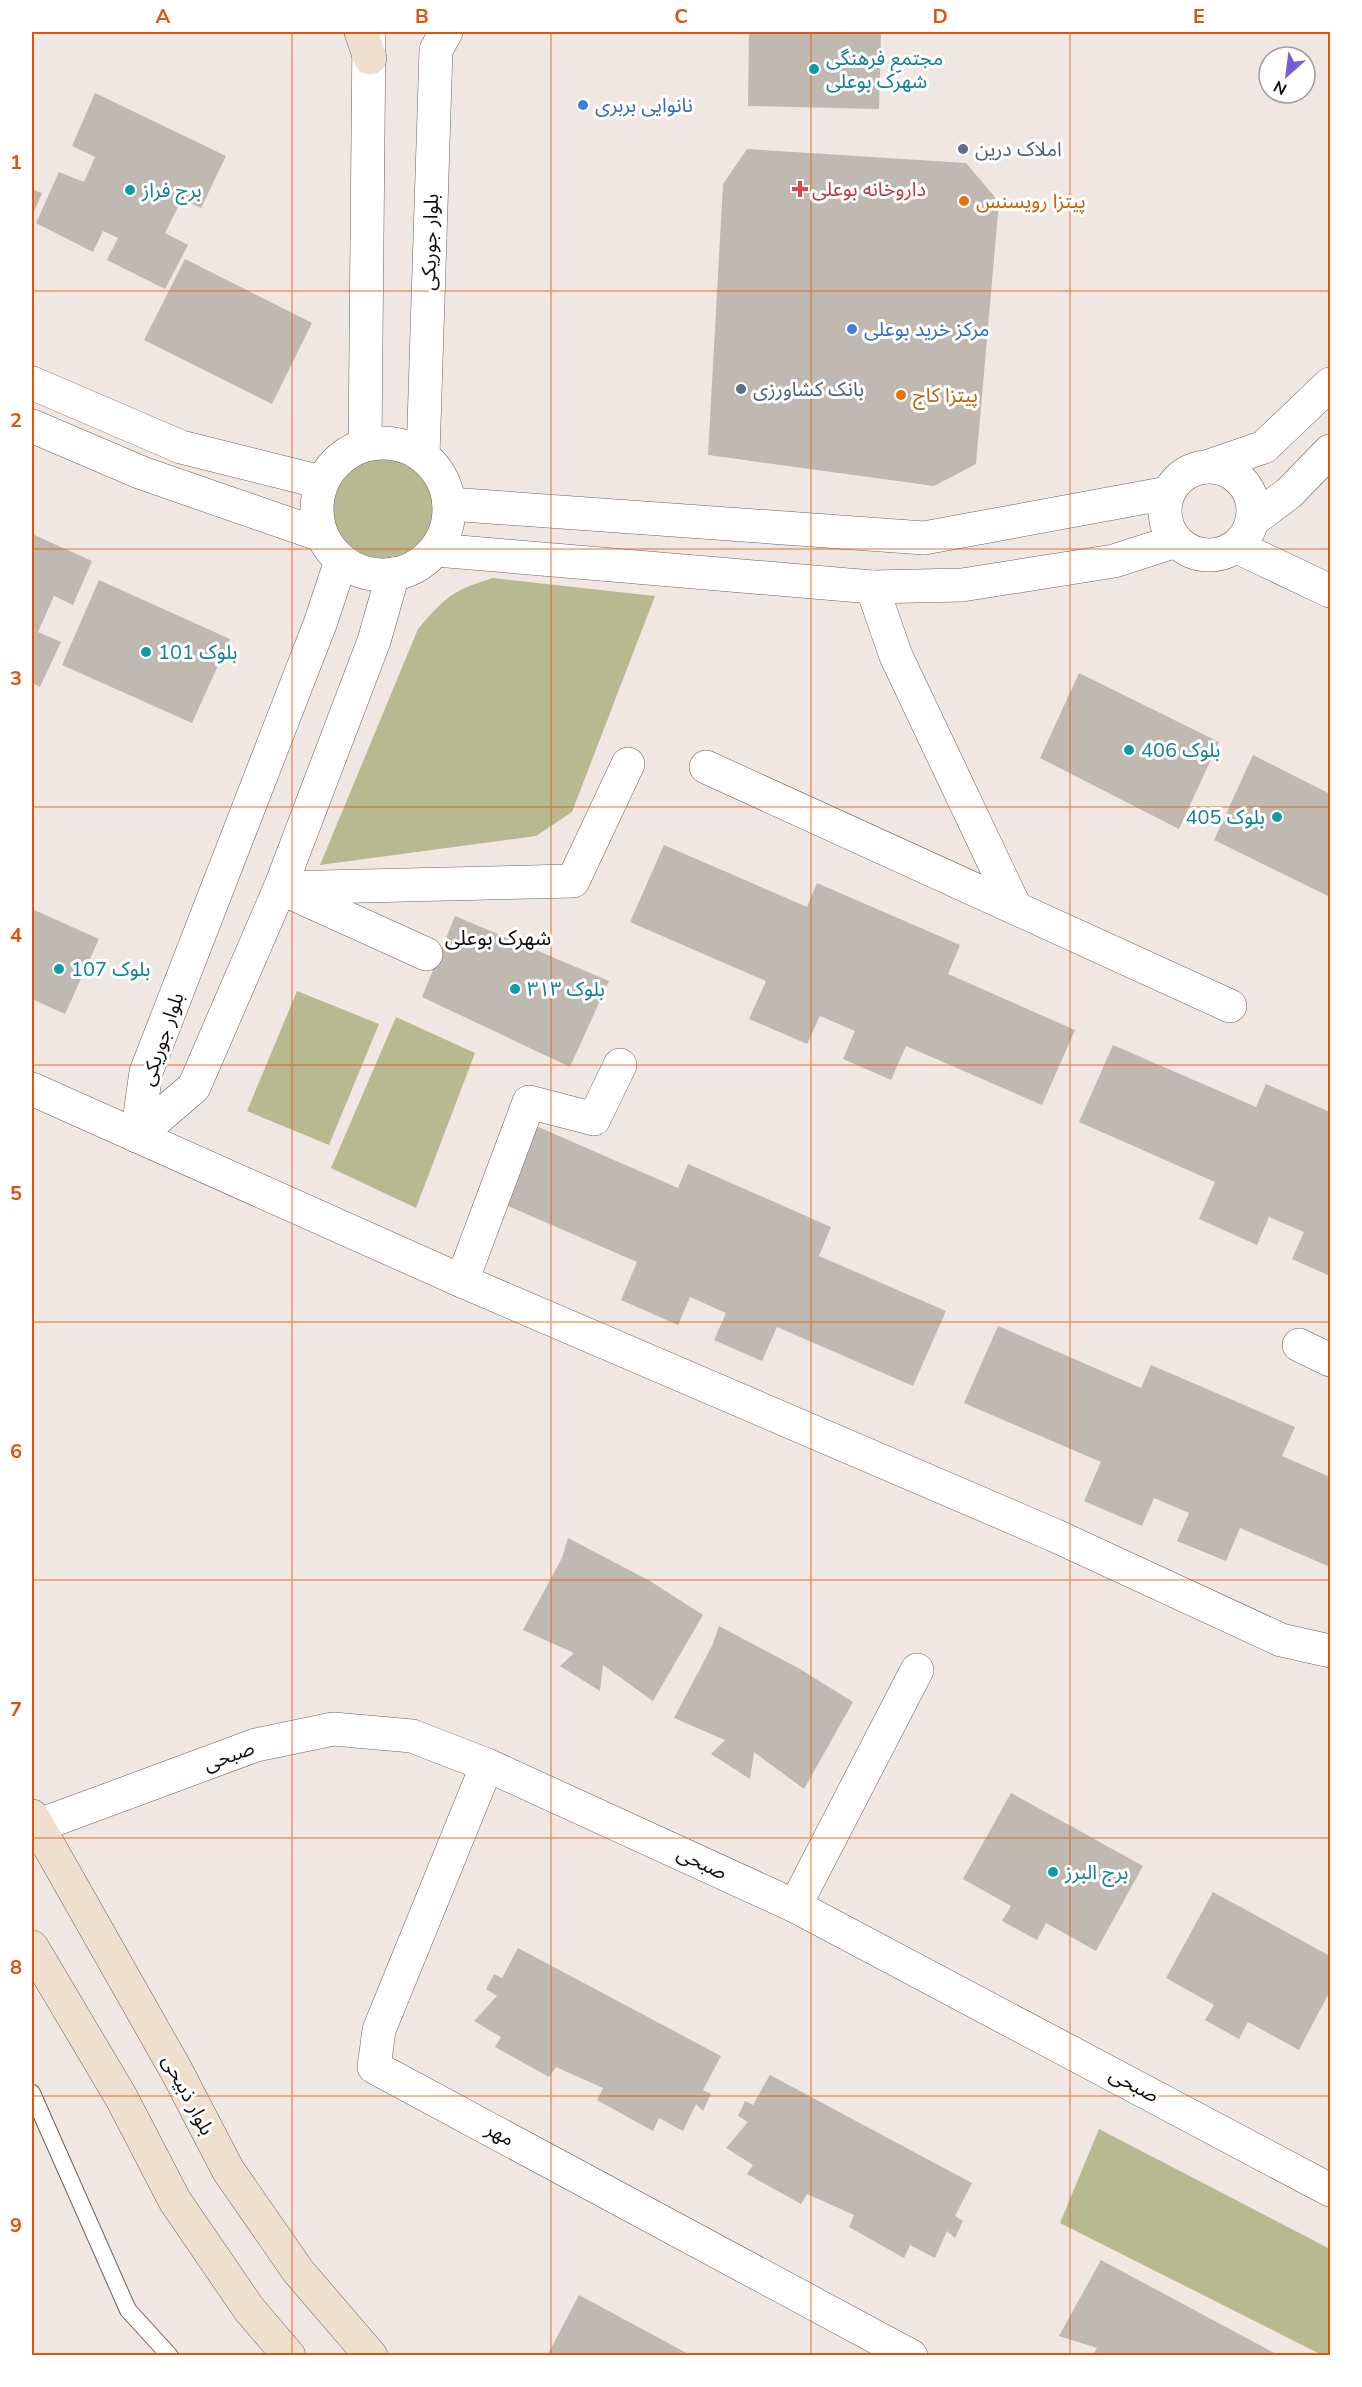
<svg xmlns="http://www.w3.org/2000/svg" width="1362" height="2387" viewBox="0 0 1362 2387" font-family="'Nunito Sans','Noto Sans Arabic',sans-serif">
<rect width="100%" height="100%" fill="#f0e7e2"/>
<!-- green -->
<g fill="#b7ba91">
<circle cx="382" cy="509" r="52"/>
<path d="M493,578L655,596L572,812L536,836L320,865L418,629C445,597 453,590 493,578Z"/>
<path d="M297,991L379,1024L329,1145L247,1111Z"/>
<path d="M396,1017L475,1053L416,1208L331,1168Z"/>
<path d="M1099,2129L1330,2249V2355H1322L1060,2223Z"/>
</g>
<!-- building -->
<g fill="#bfb9b2">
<path d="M749,32H881L879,109L748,106Z"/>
<path d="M95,93L226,156L201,208L182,199L165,233L188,245L165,289L107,260L118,238L103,231L93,252L36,223L59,172L84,182L95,157L72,146Z"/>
<path d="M747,149L966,163L999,202L976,464L934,486L708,455L723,184Z"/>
<path d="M32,189L42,193L32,217Z"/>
<path d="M185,259L312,323L272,404L144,340Z"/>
<path d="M32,534L92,561L73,605L54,596L38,632L61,642L40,687L32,683Z"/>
<path d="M99,580L230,639L192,723L62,665Z"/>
<path d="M1079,673L1219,742L1179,829L1040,758Z"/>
<path d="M1253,755L1330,794V897L1214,840Z"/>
<path d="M664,845L807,907L817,883L960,945L948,974L1075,1030L1042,1105L906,1046L891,1080L843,1059L855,1031L820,1016L807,1044L749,1019L766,981L630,922Z"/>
<path d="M32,909L99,939L65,1014L32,999Z"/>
<path d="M455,916L609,981L570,1067L422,997Z"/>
<path d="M1113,1045L1256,1107L1266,1084L1330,1112V1276L1292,1259L1304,1232L1269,1217L1257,1245L1199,1219L1215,1182L1079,1122Z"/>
<path d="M534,1125L678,1188L688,1164L831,1227L819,1256L946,1311L913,1386L777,1327L762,1361L714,1340L726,1313L690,1297L678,1325L621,1300L637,1262L501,1203Z"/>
<path d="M998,1326L1141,1388L1151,1365L1295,1427L1282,1456L1330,1477V1567L1240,1528L1226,1561L1177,1541L1189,1513L1154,1498L1142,1526L1084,1501L1101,1462L964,1403Z"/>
<path d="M568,1538L650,1581L703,1615L653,1701L603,1665L600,1691L560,1666L574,1653L523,1630L562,1558Z"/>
<path d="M719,1626L800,1669L853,1702L804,1789L754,1752L750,1779L711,1754L725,1740L674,1718L712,1646Z"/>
<path d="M1011,1793L1143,1866L1096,1951L1046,1923L1037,1940L1002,1921L1011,1906L963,1879Z"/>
<path d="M1213,1892L1330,1956V1991L1299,2050L1248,2022L1239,2039L1205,2020L1214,2005L1166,1978Z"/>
<path d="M518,1948L721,2056L703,2090L711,2094L703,2111L696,2104L683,2131L659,2118L653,2131L597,2100L603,2088L556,2067L549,2077L495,2047L501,2037L474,2021L497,1996L486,1989L494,1974L502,1978Z"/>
<path d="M770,2075L972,2183L955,2216L963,2221L955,2238L947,2231L935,2258L910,2245L904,2258L849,2227L854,2215L807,2194L801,2204L747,2174L753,2165L726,2148L748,2122L738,2116L745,2101L753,2105Z"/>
<path d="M1101,2260L1280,2356H1092L1097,2348L1059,2336Z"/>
<path d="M579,2295L692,2356H547Z"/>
</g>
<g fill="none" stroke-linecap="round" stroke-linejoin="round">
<defs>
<path id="service" d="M32,2093L128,2310L170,2356"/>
<g id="minor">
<path d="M32,383L181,447L321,482"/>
<path d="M32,426L142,473L321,535"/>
<circle cx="383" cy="509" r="66"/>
<path d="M365,444L369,32"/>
<path d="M423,456L436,50L446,32"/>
<circle cx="1209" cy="511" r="44"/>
<path d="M1206,467L1264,447L1330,384"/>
<path d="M449,504L924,538L1168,493"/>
<path d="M1253,520L1289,493L1330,451"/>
<path d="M1237,547L1330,591"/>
<path d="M436,550L872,587L962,585L1114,561L1176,541"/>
<path d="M872,587L896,656L1015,907"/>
<path d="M706,767L1230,1006"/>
<path d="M280,888L573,881L628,764"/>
<path d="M287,891L426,954"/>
<path d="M32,1089L462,1281L1054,1535L1281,1640L1330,1651"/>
<path d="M137,1136L194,1087L280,888L374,641L393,574"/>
<path d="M137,1136L146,1072L320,624L341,561"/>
<path d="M462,1281L529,1102L594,1119L620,1065"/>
<path d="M1299,1345L1330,1360"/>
<path d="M487,1765L379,2030L374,2067L911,2356"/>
<path d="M795,1906L917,1670"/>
</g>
<path id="tertiary" d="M37,1826L256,1745L333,1729L412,1736L487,1765L795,1906L1330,2190"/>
<g id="secondary">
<path d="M361,32L370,58"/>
<path d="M32,1816L176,2070L228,2170L298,2271L371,2356"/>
<path d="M32,1947L121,2097L175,2201L249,2309L289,2356"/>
</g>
</defs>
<!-- service casing -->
<use href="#service" stroke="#6a625e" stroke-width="18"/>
<!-- minor casing -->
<use href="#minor" stroke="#6a625e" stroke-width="34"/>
<!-- tertiary casing -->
<use href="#tertiary" stroke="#6a625e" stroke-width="34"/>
<!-- secondary casing -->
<use href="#secondary" stroke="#6a625e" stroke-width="34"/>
<!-- service -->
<use href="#service" stroke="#fff" stroke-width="16"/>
<!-- minor -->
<use href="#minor" stroke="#fff" stroke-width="33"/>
<!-- tertiary -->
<use href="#tertiary" stroke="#fff" stroke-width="33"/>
<!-- secondary -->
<use href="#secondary" stroke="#eedfcf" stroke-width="33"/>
</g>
<!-- grid -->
<path fill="none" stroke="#dd550c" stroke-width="1.5" stroke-opacity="0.55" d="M292,32V2356M551,32V2356M811,32V2356M1070,32V2356M32,291H1330M32,549H1330M32,807H1330M32,1065H1330M32,1322H1330M32,1580H1330M32,1838H1330M32,2096H1330"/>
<!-- markers -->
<g fill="#0f9aa8" stroke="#fff" stroke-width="2">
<circle cx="814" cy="69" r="6"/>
<circle cx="130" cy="190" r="6"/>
<circle cx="146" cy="652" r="6"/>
<circle cx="1129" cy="750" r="6"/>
<circle cx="1277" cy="817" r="6"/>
<circle cx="59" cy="969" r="6"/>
<circle cx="515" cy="989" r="6"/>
<circle cx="1053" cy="1872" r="6"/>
</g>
<g fill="#3f7fe0" stroke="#fff" stroke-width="2">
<circle cx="583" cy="105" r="6"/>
<circle cx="852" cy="329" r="6"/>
</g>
<g fill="#5c6f8a" stroke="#fff" stroke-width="2">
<circle cx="963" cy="149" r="6"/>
<circle cx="741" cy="389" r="6"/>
</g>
<path fill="#e0444e" stroke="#fff" stroke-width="2" d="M797 180h6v6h6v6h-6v6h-6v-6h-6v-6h6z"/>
<g fill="#e8710a" stroke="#fff" stroke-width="2">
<circle cx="964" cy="201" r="6"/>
<circle cx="901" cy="395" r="6"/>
</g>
<g text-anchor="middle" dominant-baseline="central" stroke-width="6" stroke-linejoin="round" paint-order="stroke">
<!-- culture labels -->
<g font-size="20" fill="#0d838f" stroke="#fff" text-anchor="start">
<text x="826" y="58">مجتمع فرهنگی<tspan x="826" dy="23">شهرک بوعلی</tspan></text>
<text x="142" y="190">برج فراز</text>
<text x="158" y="652">بلوک 101</text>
<text x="1141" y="750">بلوک 406</text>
<text x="1265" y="817" text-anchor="end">بلوک 405</text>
<text x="71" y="969">بلوک 107</text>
<text x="527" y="989">بلوک ۳۱۳</text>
<text x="1065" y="1872">برج البرز</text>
</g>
<!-- shop labels -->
<g font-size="20" fill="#366cbe" stroke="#fff" text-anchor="start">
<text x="595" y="105">نانوایی بربری</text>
<text x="864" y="329">مرکز خرید بوعلی</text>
</g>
<!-- service labels -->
<g font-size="20" fill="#4e5e75" stroke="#fff" text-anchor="start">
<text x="975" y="149">املاک درین</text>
<text x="753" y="389">بانک کشاورزی</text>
</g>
<!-- health labels -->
<g font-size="20" fill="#be3a42" stroke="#fff" text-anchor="start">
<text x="812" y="189">داروخانه بوعلی</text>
</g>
<!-- food labels -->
<g font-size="20" fill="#c56008" stroke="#fff" text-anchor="start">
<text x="976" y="201">پیتزا رویسنس</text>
<text x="913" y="395">پیتزا کاج</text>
</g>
<!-- street labels -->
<g font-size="20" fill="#0f0c0b" stroke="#fff">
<text transform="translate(430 242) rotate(-88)">بلوار جوریکی</text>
<text transform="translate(162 1039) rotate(-71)">بلوار جوریکی</text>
<text transform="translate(229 1756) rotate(-20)">صبحی</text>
<text transform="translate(702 1863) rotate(25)">صبحی</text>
<text transform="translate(1134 2085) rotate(28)">صبحی</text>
<text transform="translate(188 2095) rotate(62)">بلوار ذبیحی</text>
<text transform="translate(500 2134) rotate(28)">مهر</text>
</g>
<!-- neighbourhood labels -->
<g font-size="21" fill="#0f0c0b" stroke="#fff">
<text x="498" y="938">شهرک بوعلی</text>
</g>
</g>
<!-- border -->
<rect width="1362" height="2387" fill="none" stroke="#ffffff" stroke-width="66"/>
<!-- north arrow -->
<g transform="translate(1287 75) rotate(208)"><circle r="28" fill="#ffffff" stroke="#9f9e9d" stroke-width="1.5"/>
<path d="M0-4.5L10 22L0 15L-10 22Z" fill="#785ad4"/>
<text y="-9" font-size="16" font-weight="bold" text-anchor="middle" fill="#0f0c0b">N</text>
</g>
<rect x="33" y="33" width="1296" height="2321" fill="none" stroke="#dd550c" stroke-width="2"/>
<g font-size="20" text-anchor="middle" font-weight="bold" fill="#dd550c">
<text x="163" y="23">A</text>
<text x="422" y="23">B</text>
<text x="681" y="23">C</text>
<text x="940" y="23">D</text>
<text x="1199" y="23">E</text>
<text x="16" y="169">1</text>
<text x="16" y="427">2</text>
<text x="16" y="685">3</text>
<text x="16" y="942">4</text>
<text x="16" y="1200">5</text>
<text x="16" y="1458">6</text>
<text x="16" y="1716">7</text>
<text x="16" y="1974">8</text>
<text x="16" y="2232">9</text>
</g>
</svg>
